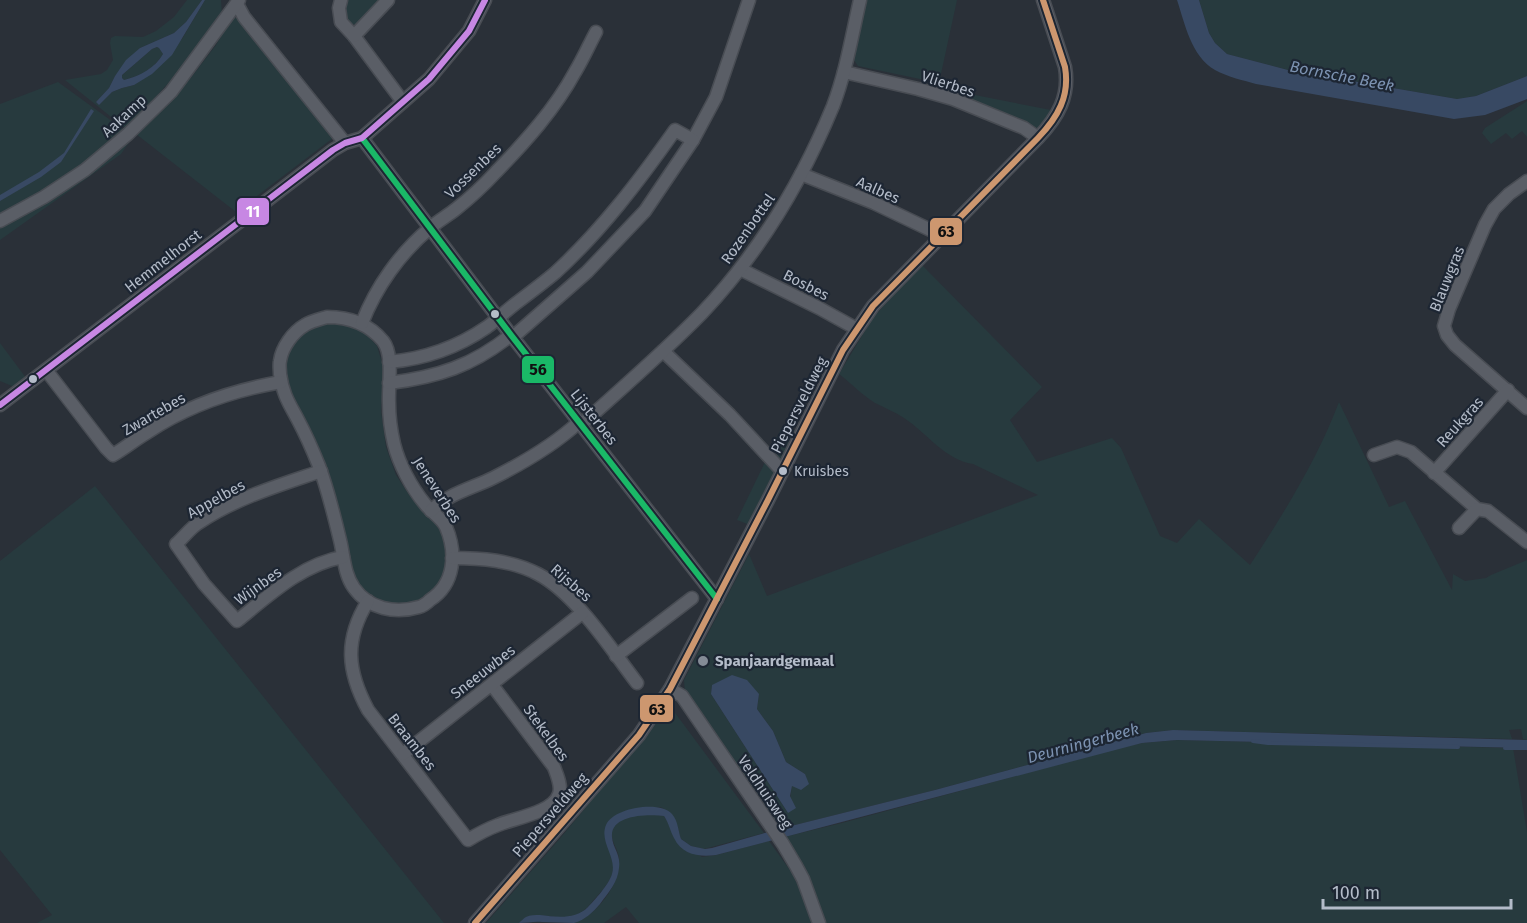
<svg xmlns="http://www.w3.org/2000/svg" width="1527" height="923" viewBox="0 0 1527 923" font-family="'Fira Sans',sans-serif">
<rect width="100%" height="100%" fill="#2a3038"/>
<!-- green -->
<g fill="#273a3e" fill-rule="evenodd">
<path d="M187,0H202L186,22L174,33L140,48L115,76L109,88L96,102L99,105L112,92L122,88L134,85L182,39L205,0H221L222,14L196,52L137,118L125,128L65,80L101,74L107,70L113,60L110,43L111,38L115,36L143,37L156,31L174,17Z"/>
<path d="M345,0H383L358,24C351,25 349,23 344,18Z"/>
<path d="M865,0H957L939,83L858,66L854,60L856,52L853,51Z"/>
<path d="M1199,0H1527V76L1476,96L1457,99L1288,70L1227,54L1215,43L1209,33Z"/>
<path d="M235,18H238L242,20L333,138L236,212L136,134L155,116L193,75L216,45L230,21Z"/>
<path d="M157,47L159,48L163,54C154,69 140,76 124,80L122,78L121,76L152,49Z"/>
<path d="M58,82L124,130L94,155L55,184L0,217V104Z"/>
<path d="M929,86L1056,111L1040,129H1035L993,110L929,87Z"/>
<path d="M1527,101V137L1522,131L1512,139L1506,133L1491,144L1482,133L1485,128Z"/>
<path d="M132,138L121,154L0,240V228L44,204L78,181Z"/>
<path d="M921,264L1042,387L1010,420L1037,462L1112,438L1121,448L1160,536L1177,543L1199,519L1250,565C1284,513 1317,460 1339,402L1389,507L1405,501L1452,590L1453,574L1465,581L1486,578L1491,575L1527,560V740L1523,739L1521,729L1509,730L1512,739L1173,730L1146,733L935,790L779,829L685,692L684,680L749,554L767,596L1038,495L973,464C945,460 927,433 904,418C895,412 885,408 875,403C862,395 851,383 839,374L872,319ZM712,685L759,694L757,709L773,731L786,762L805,774L792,786L788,813L711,694Z"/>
<path d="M340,322L363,331L377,346L384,369L381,411L386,447L396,475L410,496L431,518L444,536L448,560L440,583L418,601L405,605L387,604L365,593L353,574L348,548L298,409L286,379L285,367L291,347L304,332L319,325Z"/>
<path d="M0,343L26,378L12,386L0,381Z"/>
<path d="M782,427L797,431L750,525L737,520Z"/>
<path d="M95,486L444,923H37L52,915L0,850V561Z"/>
<path d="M670,706L764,833L704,849L691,846L681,839C676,823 677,814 660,807L607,823C609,837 616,863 612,875C608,885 599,894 592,902C586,910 579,915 569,917C552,919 532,909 519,923H486L562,836Z"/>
<path d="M1177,740L1513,748L1527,832V923H824L784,837L842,823L1115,749L1142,743Z"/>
<path d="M649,814L664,816L670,825L673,836L702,857L716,855L769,841L792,873L806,902L811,923H639L626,907L604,923H574C598,914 621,884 619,858C618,847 607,837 614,827C622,816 637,816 649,814Z"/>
</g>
<!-- water -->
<g fill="#384963" fill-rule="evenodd">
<path d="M202,0H205L172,55L152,74L134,85L122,88L112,92L99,105L96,102L109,88L115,76L126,60L140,48L174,33L186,22ZM157,47L159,48L163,54C155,68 140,76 124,80L122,78V75L152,49Z"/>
<path d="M1177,0H1199L1209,33L1215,43L1227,54L1288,70L1457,99L1476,96L1527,76V99L1485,115L1454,119L1256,84C1242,80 1228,77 1215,70C1191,56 1185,24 1177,0Z"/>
<path d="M91,109L94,111L61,162L41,177L0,201V195L39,172L64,153Z"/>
<path d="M732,675L747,680L759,694L757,709L773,731L786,762L805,774L809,784L801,790L792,786L790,796L796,808L788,813L711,694L712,685Z"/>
<path d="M1173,730L1527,740V748L1177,740L1142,743L716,855C699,857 682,855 674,838C670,831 669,823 664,816C649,814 610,814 612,837C613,849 621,854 619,868C618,882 608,893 600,904C593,912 585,920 574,923C564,923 553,922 542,922C535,921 527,923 519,923C521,921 524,918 526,917C530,915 535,915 540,915C556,917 575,920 588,907C595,900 609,884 612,874C617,857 599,842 606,825C613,808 660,800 672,814C678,821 678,830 681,839L691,846L705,849L712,848L779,829L935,790L1146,733Z"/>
</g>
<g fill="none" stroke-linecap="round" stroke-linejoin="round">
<!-- stream -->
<g stroke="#384963" stroke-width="4">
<path d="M1253,741L1268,743L1458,747"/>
<path d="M1505,748H1527"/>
</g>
<defs>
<g id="street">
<path d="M341,0L339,8L341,22L354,36L403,102"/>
<path d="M237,4L244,17L345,143"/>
<path d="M354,36L388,0"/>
<path d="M844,72L918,89L953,99L1024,128L1038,138"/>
<path d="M362,138L511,335L717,599"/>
<path d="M801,174L874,203L941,235"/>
<path d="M1527,181L1509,194L1494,209L1485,225L1449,309L1444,326L1447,335L1455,345L1527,408"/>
<path d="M0,221L44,197L85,170L128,134L171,92L239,0"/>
<path d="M740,269L819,308L857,329"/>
<path d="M327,317C349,317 368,323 383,341C394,355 388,386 389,403C389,416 391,431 394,444C399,464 411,487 425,504C431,512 442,518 446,527C457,553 455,584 430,600C427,603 423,606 419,607C395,614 369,609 354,588C344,574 344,556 340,540C334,515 328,490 319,466C313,451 306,435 298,420C289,403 283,395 280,374C280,370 279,365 280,361C282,347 293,332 305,325C311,321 320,319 327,317Z"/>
<path d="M362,323C376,287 400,253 430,228C438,221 447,216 456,209C470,198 484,185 496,172C525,142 555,109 575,72C583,59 589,45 596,32"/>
<path d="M513,337L587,272L645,211L693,140L716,97L749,0"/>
<path d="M663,351L730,415L782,471"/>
<path d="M389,362C424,359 458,347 487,327C498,319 508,309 519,301C531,292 543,283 555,273C601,231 639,181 675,130L693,140"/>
<path d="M46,370L106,448L113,455C125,448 136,439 148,432C187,406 235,390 281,382"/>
<path d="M389,383C438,377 472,366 511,335"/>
<path d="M0,405L333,150L345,143L362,138L429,79L469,31L485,0"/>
<path d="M581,425C622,388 664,352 702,313C758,254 802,181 833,106C846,72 852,35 860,0"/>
<path d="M1374,455L1397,447L1411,452L1477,509L1488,511L1527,542"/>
<path d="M321,471C280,485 236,498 200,522C191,527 184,537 176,544L204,584L237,621C268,596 302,564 343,557"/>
<path d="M1434,473L1508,390"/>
<path d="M431,511C447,494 473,488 493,478C523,463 554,445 579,422"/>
<path d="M1459,528L1477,509"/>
<path d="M452,558C481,558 511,560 538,574C576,594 611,649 637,683"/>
<path d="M368,601C344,640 347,671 368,710L468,840C478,834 487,829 498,825C514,818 553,813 559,794C562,786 557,775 554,767L492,685"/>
<path d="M616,656L692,598"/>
<path d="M670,689L682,696L783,844L796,866L803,879L819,923"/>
<path d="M403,754L582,613"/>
<path d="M475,923L639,735L670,689L768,500L843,350L873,306L1038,138C1058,117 1070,96 1065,67L1043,0"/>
</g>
</defs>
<!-- street casing -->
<use href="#street" stroke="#484c53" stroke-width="15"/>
<!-- street -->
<use href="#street" stroke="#5a5e66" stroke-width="12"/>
<defs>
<path id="bus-1" d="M362,138L511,335L717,599"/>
<path id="bus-2" d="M0,405L333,150L345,143L362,138L429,79L469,31L485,0"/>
<path id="bus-3" d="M475,923L639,735L670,689L768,500L843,350L873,306L1038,138C1058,117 1070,96 1065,67L1043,0"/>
</defs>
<!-- bus-1 casing -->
<use href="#bus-1" stroke="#1d2633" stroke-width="10"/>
<!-- bus-2 casing -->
<use href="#bus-2" stroke="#1d2633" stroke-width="10"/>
<!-- bus-3 casing -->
<use href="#bus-3" stroke="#1d2633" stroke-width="10"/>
<!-- bus-1 -->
<use href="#bus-1" stroke="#1ab867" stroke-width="6"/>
<!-- bus-2 -->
<use href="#bus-2" stroke="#c787e3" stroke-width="6"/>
<!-- bus-3 -->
<use href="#bus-3" stroke="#cd976f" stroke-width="6"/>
</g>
<!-- markers -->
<g fill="#b4bcc9" stroke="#1d2633" stroke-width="2">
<circle cx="495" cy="314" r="5"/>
<circle cx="33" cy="379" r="5"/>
<circle cx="783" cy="471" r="5"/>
</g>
<circle fill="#848b96" stroke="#1d2633" stroke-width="2" cx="703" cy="661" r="6"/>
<g text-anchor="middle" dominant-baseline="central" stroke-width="4.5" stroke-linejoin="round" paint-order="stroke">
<!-- bus labels -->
<g font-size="14" fill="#b4bcc9" stroke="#1d2633" text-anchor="start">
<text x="794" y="471">Kruisbes</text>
</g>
<!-- street labels -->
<g font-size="15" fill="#b4bcc9" stroke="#1d2633">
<text transform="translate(948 84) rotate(18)">Vlierbes</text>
<text transform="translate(124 116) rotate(-43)">Aakamp</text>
<text transform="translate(473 171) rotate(-44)">Vossenbes</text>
<text transform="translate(878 190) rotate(24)">Aalbes</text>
<text transform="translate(748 229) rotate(-55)">Rozenbottel</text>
<text transform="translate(163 261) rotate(-38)">Hemmelhorst</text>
<text transform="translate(1447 279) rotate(-68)">Blauwgras</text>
<text transform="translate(806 285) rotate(27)">Bosbes</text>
<text transform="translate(799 405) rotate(-63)">Piepersveldweg</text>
<text transform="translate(154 414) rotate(-30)">Zwartebes</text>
<text transform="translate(594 417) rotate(52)">Lijsterbes</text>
<text transform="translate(1460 422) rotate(-48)">Reukgras</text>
<text transform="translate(437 490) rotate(57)">Jeneverbes</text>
<text transform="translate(216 499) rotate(-29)">Appelbes</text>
<text transform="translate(571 583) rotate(41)">Rijsbes</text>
<text transform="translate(258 586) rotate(-36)">Wijnbes</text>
<text transform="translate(483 672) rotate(-38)">Sneeuwbes</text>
<text transform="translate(546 733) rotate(54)">Stekelbes</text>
<text transform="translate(412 742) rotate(52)">Braambes</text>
<text transform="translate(765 792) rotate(56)">Veldhuisweg</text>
<text transform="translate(550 815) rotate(-49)">Piepersveldweg</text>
</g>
<!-- poi labels -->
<g font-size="15" font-weight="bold" fill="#b4bcc9" stroke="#1d2633" text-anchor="start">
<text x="715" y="661">Spanjaardgemaal</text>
</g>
<!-- water labels -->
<g font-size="16" font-style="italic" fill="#7c92b1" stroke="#1d2633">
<text transform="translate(1342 76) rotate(11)">Bornsche Beek</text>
<text transform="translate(1083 743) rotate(-15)">Deurningerbeek</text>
</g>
</g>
<g stroke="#1d2633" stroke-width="2">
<rect x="236" y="197" width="34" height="29" rx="6" fill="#c787e3"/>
<rect x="929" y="217" width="34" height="29" rx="6" fill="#cd976f"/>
<rect x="521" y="355" width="34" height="29" rx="6" fill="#1ab867"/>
<rect x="639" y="694" width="35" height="29" rx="6" fill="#cd976f"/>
</g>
<g font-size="16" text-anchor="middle" font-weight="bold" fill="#fff">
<text x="253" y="217">11</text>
</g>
<g font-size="16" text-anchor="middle" font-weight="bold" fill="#111">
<text x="946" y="237">63</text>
<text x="538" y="375">56</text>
<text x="657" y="715">63</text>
</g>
<!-- scale -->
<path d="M1323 899v9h188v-9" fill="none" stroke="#b4bcc9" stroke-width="3"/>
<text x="1332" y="899" font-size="18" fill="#b4bcc9" stroke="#1d2633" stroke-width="4.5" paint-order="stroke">100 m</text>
</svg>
